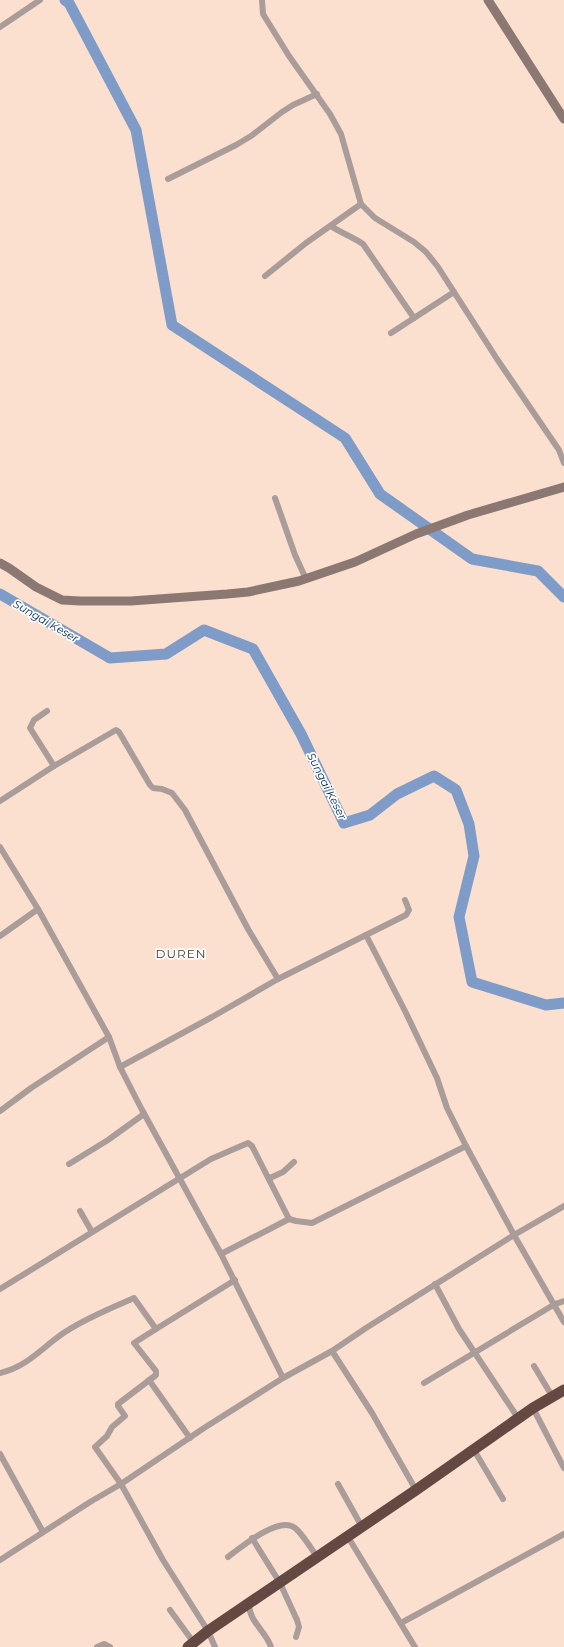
<svg xmlns="http://www.w3.org/2000/svg" width="564" height="1647" viewBox="0 0 564 1647" font-family="Montserrat,sans-serif">
<rect width="100%" height="100%" fill="#fce0cf"/>
<g fill="none" stroke-linecap="round" stroke-linejoin="round">
<!-- river -->
<g stroke="#7f9cc8" stroke-width="11">
<path d="M65,0L69,3L136,130L172,325L345,438L380,494L472,559L538,571L564,597"/>
<path d="M0,594L110,658L166,654L204,630L253,649L301,734L344,823L370,815L397,794L434,776L456,790L469,824L474,856L459,917L472,982L546,1005L564,1003"/>
</g>
<!-- street -->
<g stroke="#aa9c99" stroke-width="6">
<path d="M262,0L263,14L289,56L330,114L341,134L361,204L375,218L414,242L426,252L438,267L497,359L559,450L564,463"/>
<path d="M0,27L40,0"/>
<path d="M168,179L236,145L251,136L282,112L293,105L317,94"/>
<path d="M331,226C341,233 353,237 363,244L414,318"/>
<path d="M265,276L306,243L361,204"/>
<path d="M391,333L454,292"/>
<path d="M275,498L295,555L306,579"/>
<path d="M47,711L34,720L30,728L54,766"/>
<path d="M0,801L54,766L116,730L119,732L150,785L153,788L162,789L172,793L185,810L248,929L278,979"/>
<path d="M0,847L38,909L109,1037L120,1067"/>
<path d="M366,935L406,915L409,910L405,900"/>
<path d="M0,936L38,909"/>
<path d="M0,1111L31,1088L109,1037"/>
<path d="M69,1164L108,1140L144,1114"/>
<path d="M270,1178L283,1172L294,1162"/>
<path d="M80,1211L92,1232"/>
<path d="M221,1254L289,1219L296,1221L312,1223L466,1146"/>
<path d="M435,1284L459,1329L518,1418"/>
<path d="M0,1289L211,1159L248,1143L252,1146L289,1219"/>
<path d="M156,1329L134,1343L156,1371V1375L118,1404V1406L125,1416L112,1427L107,1436L95,1447L121,1484L163,1560L208,1631L215,1647"/>
<path d="M332,1351L372,1413L416,1490"/>
<path d="M534,1366L552,1396"/>
<path d="M0,1373C29,1366 42,1347 65,1332C86,1318 111,1308 134,1298L156,1329L235,1280"/>
<path d="M283,1378L221,1254L141,1108L120,1067L212,1017L278,979L366,935L406,1013L437,1078L447,1108L466,1146L514,1235L564,1206"/>
<path d="M149,1380L190,1438"/>
<path d="M424,1383L555,1304L564,1301"/>
<path d="M533,1408L564,1468"/>
<path d="M474,1450L503,1499"/>
<path d="M0,1454L43,1532"/>
<path d="M338,1484L362,1527"/>
<path d="M348,1537L415,1647"/>
<path d="M252,1538L280,1583L297,1620L299,1627L296,1637"/>
<path d="M228,1557C240,1548 279,1515 295,1528C302,1533 312,1550 318,1558"/>
<path d="M0,1560L90,1502L121,1484L204,1428L283,1378L332,1351L366,1328L514,1235L564,1322"/>
<path d="M249,1604C249,1622 266,1631 271,1647"/>
<path d="M170,1610L194,1643"/>
<path d="M401,1623L564,1534"/>
<path d="M97,1647L104,1644L110,1647"/>
</g>
<!-- secondary -->
<g stroke="#8c7873" stroke-width="9">
<path d="M488,0L564,119"/>
<path d="M0,563L9,568L36,587L62,600L80,601H131L227,594L248,592L299,581L355,562L416,534L468,515L564,487"/>
</g>
<!-- highway -->
<path stroke="#644943" stroke-width="11" d="M188,1647L208,1631L416,1490L533,1408L564,1390"/>
</g>
<g text-anchor="middle" dominant-baseline="central" stroke-width="3.5" stroke-linejoin="round" paint-order="stroke">
<!-- water labels -->
<g font-size="11" font-style="italic" fill="#072d62" stroke="#fff">
<text transform="translate(46 621) rotate(30)">Sungai Keser</text>
<text transform="translate(327 786) rotate(63)">Sungai Keser</text>
</g>
<!-- quarter labels -->
<g font-size="12" letter-spacing="1" fill="#433832" stroke="#fff">
<text x="181" y="953">DUREN</text>
</g>
</g>
</svg>
